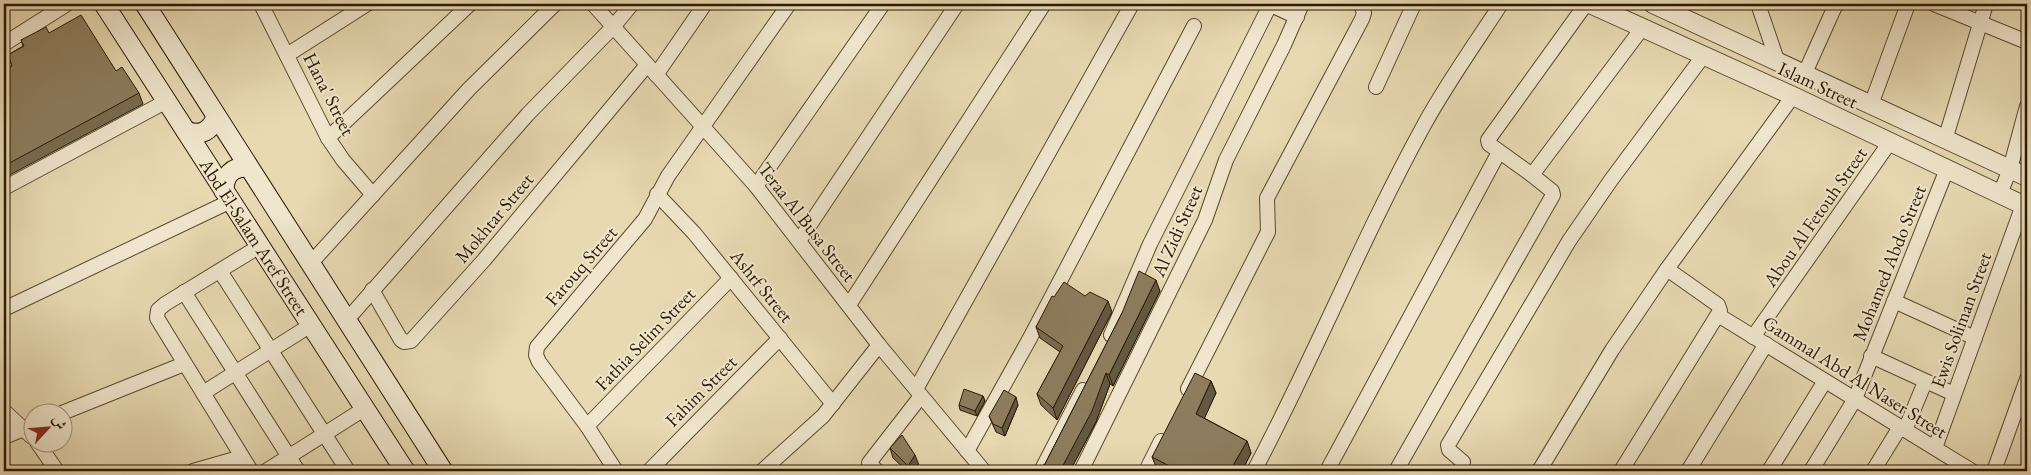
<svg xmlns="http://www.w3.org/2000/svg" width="2031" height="475" viewBox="0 0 2031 475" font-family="'EB Garamond',Amiri,serif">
<rect width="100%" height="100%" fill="#e7d9b2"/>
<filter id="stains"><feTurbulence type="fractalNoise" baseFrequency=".004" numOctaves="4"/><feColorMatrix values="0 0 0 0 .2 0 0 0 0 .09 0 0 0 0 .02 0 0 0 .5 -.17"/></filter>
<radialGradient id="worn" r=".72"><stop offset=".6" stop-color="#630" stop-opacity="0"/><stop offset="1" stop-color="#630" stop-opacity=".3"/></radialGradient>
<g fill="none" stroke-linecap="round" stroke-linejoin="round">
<defs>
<g id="minor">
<path d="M261,4L328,138L343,160L373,195"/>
<path d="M593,4L756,186L879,345L984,471"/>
<path d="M1586,4L1488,140L1489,144L1532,175L1643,27"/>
<path d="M1758,4L1777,60"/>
<path d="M1934,4L2027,42"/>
<path d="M4,44L67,4"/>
<path d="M287,55L367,4"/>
<path d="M1805,73L1836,4"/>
<path d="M656,75L705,4"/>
<path d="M1376,87L1414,4"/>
<path d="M1871,105L1908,4"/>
<path d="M328,138L470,4"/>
<path d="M1945,140L1986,4"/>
<path d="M756,186L883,4"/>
<path d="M4,188L167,101"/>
<path d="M657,194L694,233L833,404"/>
<path d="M2000,194L2010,169L2027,106"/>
<path d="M799,241L957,4"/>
<path d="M310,264L469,89L555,4"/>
<path d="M220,271L348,471"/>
<path d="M372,290L401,340L404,342L411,341L484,260L647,65"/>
<path d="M184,292L298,471"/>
<path d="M1894,301L1975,338"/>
<path d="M849,305L1044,4"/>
<path d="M4,309L231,201"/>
<path d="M1718,315L1972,471"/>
<path d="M346,321L528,114L613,27L632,4"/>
<path d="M1111,335L1150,244L1269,7L1273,6L1297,17"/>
<path d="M1753,337L1890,142"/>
<path d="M1871,356L1954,394"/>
<path d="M916,389L1132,4"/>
<path d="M1188,389L1268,232L1267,198L1362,19L1364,13L1361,4"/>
<path d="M203,393L311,325"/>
<path d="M4,411L32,437"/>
<path d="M62,413L184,364"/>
<path d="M587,426L731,278"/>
<path d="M1905,430L1925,382"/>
<path d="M4,437L31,426"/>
<path d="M37,442L57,471"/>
<path d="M1935,448L2023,205"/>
<path d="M967,451L1030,338L1194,26"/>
<path d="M193,471L242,457"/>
<path d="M251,471L157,318L158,310L165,304L260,246"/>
<path d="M266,471L364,409"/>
<path d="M616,471L587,426L539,362L536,355L537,347L645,219L668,176L789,4"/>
<path d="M649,471L780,338"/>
<path d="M762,471L823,416L879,345"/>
<path d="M877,471L869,463L921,396"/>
<path d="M1041,471L1083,390"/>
<path d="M1081,471L1205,220L1226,160L1284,45L1302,4"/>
<path d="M1146,471L1161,441"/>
<path d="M1254,471C1314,358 1362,238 1424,125C1447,83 1475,44 1501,4"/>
<path d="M1327,471L1499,152"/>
<path d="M1396,471L1553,195L1552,191L1532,175"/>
<path d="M1461,471L1463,462L1449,450L1448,445L1569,241L1611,180L1704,55"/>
<path d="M1539,471L1612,350L1667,269L1793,96"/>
<path d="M1621,471L1720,311L1718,305L1667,269"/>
<path d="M1688,471L1766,344"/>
<path d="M1769,471L1825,381"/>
<path d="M1811,471L1855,399L1947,169"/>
<path d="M1873,471L1900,427"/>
<path d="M1994,471L2027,379"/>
</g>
<g id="tertiary">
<path d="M1590,4L1793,96L2027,207"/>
<path d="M1653,4L2027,177"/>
</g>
<g id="secondary">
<path d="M104,4L405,471"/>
<path d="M145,4L443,471"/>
<path d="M186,131C200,137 211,131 216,117"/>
<path d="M224,191C224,175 232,167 247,167"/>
</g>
</defs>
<!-- minor casing -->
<use href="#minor" stroke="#5a492f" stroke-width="16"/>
<!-- tertiary casing -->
<use href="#tertiary" stroke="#5a492f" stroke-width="20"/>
<!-- secondary casing -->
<use href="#secondary" stroke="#2b1903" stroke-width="21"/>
<!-- minor -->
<use href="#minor" stroke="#efe6cd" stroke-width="14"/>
<!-- tertiary -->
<use href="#tertiary" stroke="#efe6cd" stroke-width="18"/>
<!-- secondary -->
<use href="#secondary" stroke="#efe6cd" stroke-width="19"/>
</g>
<!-- wall -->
<g fill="#796c51" stroke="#2b1903">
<path d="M49,33L116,71L139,93L143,104L4,178V70L12,66L8,55L23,46L21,40Z"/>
<path d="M1160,291L1113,386L1110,384L1096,422L1070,471H1033L1041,467L1045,464L1122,313Z"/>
<path d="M1054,297L1112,312L1057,420L1041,405L1037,394L1060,352L1040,338L1036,327Z"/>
<path d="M1211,381L1216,393L1204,418L1247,441L1251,453L1242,471H1161L1157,469L1152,457Z"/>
<path d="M983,396L985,401L977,416L960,410L959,405Z"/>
<path d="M1018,405L1005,436L996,432L989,416Z"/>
<path d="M890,448L919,465L915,471H907L893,458Z"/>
</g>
<!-- shaded-wall -->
<g fill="#635842" stroke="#2b1903">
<path d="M1156,280L1160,291L1113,386L1109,375Z"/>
<path d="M1108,301L1112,312L1057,420L1053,408Z"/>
<path d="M1106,373L1110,384L1096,422L1070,471H1060Z"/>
<path d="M1211,381L1216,393L1201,426L1196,414Z"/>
<path d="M983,396L985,401L977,416L975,411Z"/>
<path d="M1016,397L1018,405L1005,436L1002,428Z"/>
<path d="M1247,441L1251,453L1242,471H1230Z"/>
<path d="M915,455L919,465L915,471H910L908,466Z"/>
</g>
<!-- building -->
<g fill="#8d7d5e" stroke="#2b1903">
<path d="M81,15L116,71L122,67L139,93L4,166V70L12,66L8,55L24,46L21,40L46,27L49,33Z"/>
<path d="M1139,271L1156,280L1109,375L1106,373L1092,411L1060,471H1033L1035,468L1041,467L1045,464L1122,313Z"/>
<path d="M1064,282L1085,296L1090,292L1108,301L1053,408L1037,394L1063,346L1036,327L1052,296L1054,297Z"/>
<path d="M1195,373L1211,381L1196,414L1247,441L1230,471H1176L1177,470L1152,457Z"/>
<path d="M964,389L983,396L975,411L959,405Z"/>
<path d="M1004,390L1016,397L1002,428L993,424L989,416Z"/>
<path d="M902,435L915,455L908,466L890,448Z"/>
</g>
<g text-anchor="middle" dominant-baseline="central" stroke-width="4" stroke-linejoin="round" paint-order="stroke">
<!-- street labels -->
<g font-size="19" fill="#2b1903" stroke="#efe6cd">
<text transform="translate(1818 85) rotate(25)">Islam Street</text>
<text transform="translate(329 94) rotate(63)">Hana' Street</text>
<text transform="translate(1815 217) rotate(-55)">Abou Al Fetouh Street</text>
<text transform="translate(494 218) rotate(-50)">Mokhtar Street</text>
<text transform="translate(807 222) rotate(52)">Teraa Al Busa Street</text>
<text transform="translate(1177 231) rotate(-66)">Al Zidi Street</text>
<text transform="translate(254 237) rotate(57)">Abd El-Salam Aref Street</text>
<text transform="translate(1889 263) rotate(-68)">Mohamed Abdo Street</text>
<text transform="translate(581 266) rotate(-49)">Farouq Street</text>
<text transform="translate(762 286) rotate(51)">Ashrf Street</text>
<text transform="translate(1961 320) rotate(-70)">Ewis Soliman Street</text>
<text transform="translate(645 339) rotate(-46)">Fathia Selim Street</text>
<text transform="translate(1855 377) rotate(32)">Gammal Abd Al Naser Street</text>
<text transform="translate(701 391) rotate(-45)">Fahim Street</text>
</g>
</g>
<!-- margin -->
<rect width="2031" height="475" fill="none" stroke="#e7d9b2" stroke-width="20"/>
<rect x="5" y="5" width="2021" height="465" fill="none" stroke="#2b1903" stroke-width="2.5"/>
<rect x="10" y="10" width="2011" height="455" fill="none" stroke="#2b1903"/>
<!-- north arrow -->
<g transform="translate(48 428) rotate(64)"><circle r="24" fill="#efe6cd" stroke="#a1947c"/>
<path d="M0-4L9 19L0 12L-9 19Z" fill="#8f2418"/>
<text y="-8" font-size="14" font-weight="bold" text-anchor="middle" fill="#2b1903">ش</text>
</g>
<rect width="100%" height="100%" filter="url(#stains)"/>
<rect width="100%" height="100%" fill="url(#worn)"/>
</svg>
